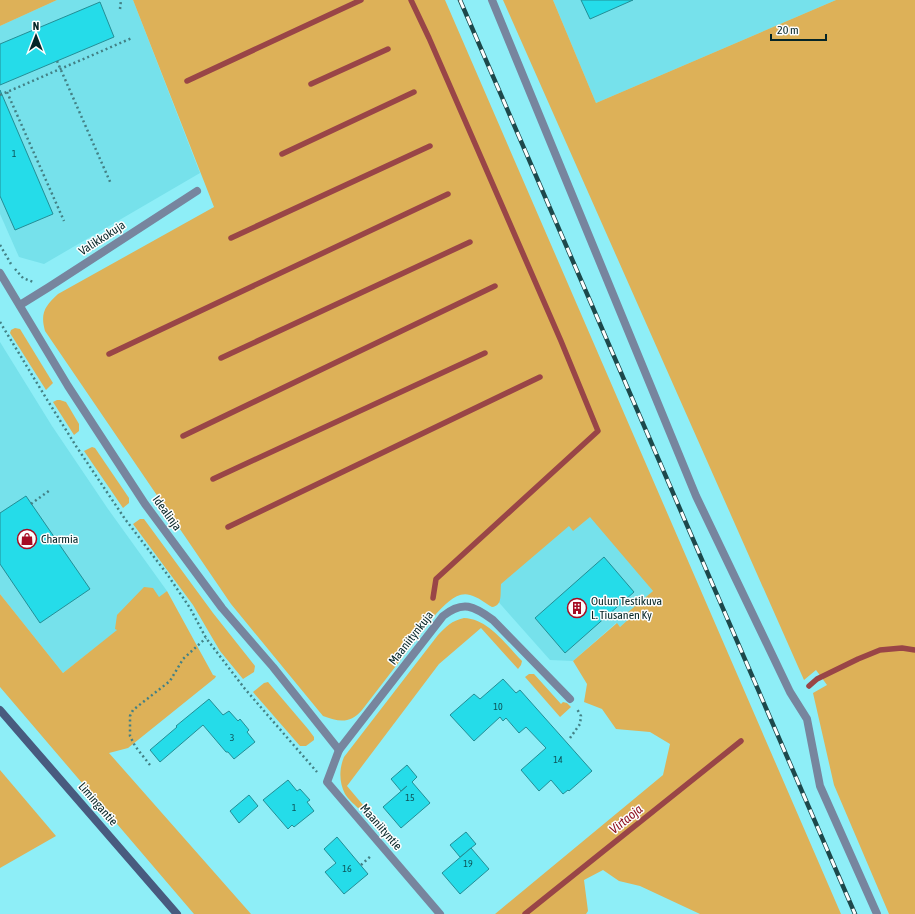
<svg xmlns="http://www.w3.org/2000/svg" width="915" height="914" viewBox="0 0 915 914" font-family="'Asap Condensed',sans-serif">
<rect width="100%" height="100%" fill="#8eeef7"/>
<!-- built -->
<g fill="#76e1eb">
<path d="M57,0H133L200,173L44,264L19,257L0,214V26Z"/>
<path d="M553,0H836L596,103Z"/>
<path d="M0,342L52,426L108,509L167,591L63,673L0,594Z"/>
<path d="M569,482L653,591L628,613L631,617L620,627L616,623L573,661L550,660L495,598L501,575Z"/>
</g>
<!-- green -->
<g fill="#ddb158">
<path d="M0,0H57L0,26Z"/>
<path d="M133,0H445L841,914H700L640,886L619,881L603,870L584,880L588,911L586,914H495L663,775L670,744L650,732L616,729L602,709L584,702L587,684L573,661L617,623L620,627L631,617L627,613L653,591L590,517L573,531L569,526L501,584C500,593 503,606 492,607C485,603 478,597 470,595C456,591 445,605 436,614L362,710C350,724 339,722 323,716L231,604L45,331C40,313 45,306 58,294L214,207Z"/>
<path d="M503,0H553L596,103L836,0H915V914H889L834,785L813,693L827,685L816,670L804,680Z"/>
<path d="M15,328L20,329L53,383L46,390L10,333L11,330Z"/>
<path d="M57,400H60L66,402L79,424V431L74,435L53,402Z"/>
<path d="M92,447L95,448L129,498V503L123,508L84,451Z"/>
<path d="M140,519H144L213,613L255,666L254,672L243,679L220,651L193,605L133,524Z"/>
<path d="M144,587L153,588L159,597L167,591L213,675L216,676L215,678L128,748L109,753L251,914H194L0,687V594L63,673L117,630L115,629L117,615Z"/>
<path d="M464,618C489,619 506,645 522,661L521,665L518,669L481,628L439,664L347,786L363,805L362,807L358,808C354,804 348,799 345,794C339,782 339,769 344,757L438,635C447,626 451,621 464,618Z"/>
<path d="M529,674H534L561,704L563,702L567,703L571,707L560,717L525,677Z"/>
<path d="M268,682L308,729L314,737V740L306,746H300L253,692L264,683Z"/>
<path d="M0,770L56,836L0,868Z"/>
</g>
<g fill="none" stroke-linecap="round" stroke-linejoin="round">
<!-- stream -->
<g stroke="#994547" stroke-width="5.5">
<path d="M411,0L429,38L561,341L598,431L436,579L433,598"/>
<path d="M187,81L361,0"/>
<path d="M311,84L388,49"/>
<path d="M282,154L414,92"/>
<path d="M231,238L430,146"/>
<path d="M109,354L448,194"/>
<path d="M221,358L470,242"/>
<path d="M183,436L495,286"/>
<path d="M213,479L485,353"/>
<path d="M228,527L540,377"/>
<path d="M809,686L817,679L858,659L880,650L902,648L915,650"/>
<path d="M525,914L741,741"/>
</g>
</g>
<!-- building -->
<g fill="#25dce9" stroke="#238e96">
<path d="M581,0H633L590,19Z"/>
<path d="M100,2L114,37L0,85V44Z"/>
<path d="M0,90L53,214L15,230L0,196Z"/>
<path d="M26,496L90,589L40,623L0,564V513Z"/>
<path d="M604,557L634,592L565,653L535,618Z"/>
<path d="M503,679L516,693L520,690L592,771L569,791L568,790L563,794L551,780L539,791L521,770L546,748L526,727L519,733L506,718L503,721L500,717L474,741L450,715L474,694L480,699Z"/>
<path d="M209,699L223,715L229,711L238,721L240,719L249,730L247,732L255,742L234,759L228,752H226L203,725L160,762L150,750L177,727L176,726Z"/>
<path d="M407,765L417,777L412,782L430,803L401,828L383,807L407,786L401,791L391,779Z"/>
<path d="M288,780L297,791L300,789L310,800L307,802L314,811L294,827L292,825L288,829L263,800Z"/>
<path d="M249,795L258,806L239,823L230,811Z"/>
<path d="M466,832L476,844L460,857L450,845Z"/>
<path d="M337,837L368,874L344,894L325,872L336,863L324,849Z"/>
<path d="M471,848L489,869L460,894L442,873Z"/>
</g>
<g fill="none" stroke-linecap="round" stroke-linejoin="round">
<!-- path -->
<g stroke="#438085" stroke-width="2.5" stroke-dasharray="2 3" stroke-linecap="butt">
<path d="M120,9L121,0"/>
<path d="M57,61L111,184"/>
<path d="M7,92L64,221"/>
<path d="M0,95L132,38"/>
<path d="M0,245L11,264"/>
<path d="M15,269L23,278L33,282"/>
<path d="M0,322L46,398L76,446L125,519L167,574L190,608L206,638L245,689L317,772"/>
<path d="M31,504L50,490"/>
<path d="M570,738L580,724L581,716L577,709"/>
<path d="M150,765L135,746L130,736V716L133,710L170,681L183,659L206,638"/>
<path d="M361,865L372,855"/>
</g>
<!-- service -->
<path stroke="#77859e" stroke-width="8" d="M492,0L696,496L790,692L807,719L820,786L877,914"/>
<!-- minor -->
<g stroke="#77859e" stroke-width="8">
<path d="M0,273L68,386L145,504L222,608L273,667L339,750"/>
<path d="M20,305L49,287L197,191"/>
<path d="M440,914L327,782L339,750L443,616C463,600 474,606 493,620L570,699"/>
</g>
<!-- secondary -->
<path stroke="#485b7f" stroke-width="8" d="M0,710L177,914"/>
<defs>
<path id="rail" d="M460,0L855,914"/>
</defs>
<!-- rail casing -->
<use href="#rail" stroke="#1d484b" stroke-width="4.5"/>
<!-- rail -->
<use href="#rail" stroke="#fdfdfd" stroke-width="3" stroke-dasharray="9" stroke-linecap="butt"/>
</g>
<!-- icons -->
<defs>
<symbol id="shop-ring" viewBox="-11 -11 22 22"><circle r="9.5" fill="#fdfdfd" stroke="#a50c23" stroke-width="1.5"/><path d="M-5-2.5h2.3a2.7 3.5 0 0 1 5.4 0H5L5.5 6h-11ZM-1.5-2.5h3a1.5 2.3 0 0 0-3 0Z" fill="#a50c23"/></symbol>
<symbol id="building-ring" viewBox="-11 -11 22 22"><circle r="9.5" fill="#fdfdfd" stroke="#a50c23" stroke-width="1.5"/><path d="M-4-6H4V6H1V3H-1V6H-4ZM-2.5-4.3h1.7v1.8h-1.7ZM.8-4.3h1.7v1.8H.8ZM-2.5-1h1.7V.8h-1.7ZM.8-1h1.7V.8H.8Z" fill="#a50c23"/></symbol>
</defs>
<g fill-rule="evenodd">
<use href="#shop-ring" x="16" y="528" width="22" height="22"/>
<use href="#building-ring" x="566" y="597" width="22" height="22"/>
</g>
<g text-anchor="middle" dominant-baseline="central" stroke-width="3" stroke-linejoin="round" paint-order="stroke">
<!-- number labels -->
<g font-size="10" fill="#0d5358">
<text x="14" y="153">1</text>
<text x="498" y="706">10</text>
<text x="232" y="737">3</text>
<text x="558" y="759">14</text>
<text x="410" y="797">15</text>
<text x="294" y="807">1</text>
<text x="468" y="863">19</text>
<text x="347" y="868">16</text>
</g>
<!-- street labels -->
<g font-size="12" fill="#052527" stroke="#fdfdfd">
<text transform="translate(102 238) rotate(-33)">Valikkokuja</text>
<text transform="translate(167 513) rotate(54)">Idealinja</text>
<text transform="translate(411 638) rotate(-52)">Maaniitynkuja</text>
<text transform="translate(98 804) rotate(49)">Limingantie</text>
<text transform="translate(381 827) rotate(49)">Maaniityntie</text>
</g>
<!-- poi labels -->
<g font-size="12" fill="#052527" stroke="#fdfdfd" text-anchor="start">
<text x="41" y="539">Charmia</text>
<text x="591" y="601">Oulun Testikuva<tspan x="591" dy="14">L. Tiusanen Ky</tspan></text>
</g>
<!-- water labels -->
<g font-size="13" font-style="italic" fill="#8f1120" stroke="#fdfdfd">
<text transform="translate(626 819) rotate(-39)">Virtaoja</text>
</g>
</g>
<!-- north arrow -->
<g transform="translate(36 36)" stroke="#fdfdfd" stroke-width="3" paint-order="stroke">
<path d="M0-3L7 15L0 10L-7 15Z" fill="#052527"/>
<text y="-6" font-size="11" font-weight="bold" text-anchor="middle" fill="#052527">N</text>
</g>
<!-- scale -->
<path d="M771 34v6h55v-6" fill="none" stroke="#052527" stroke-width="2"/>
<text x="777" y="34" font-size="12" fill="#052527" stroke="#fdfdfd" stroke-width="3" paint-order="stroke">20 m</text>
</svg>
